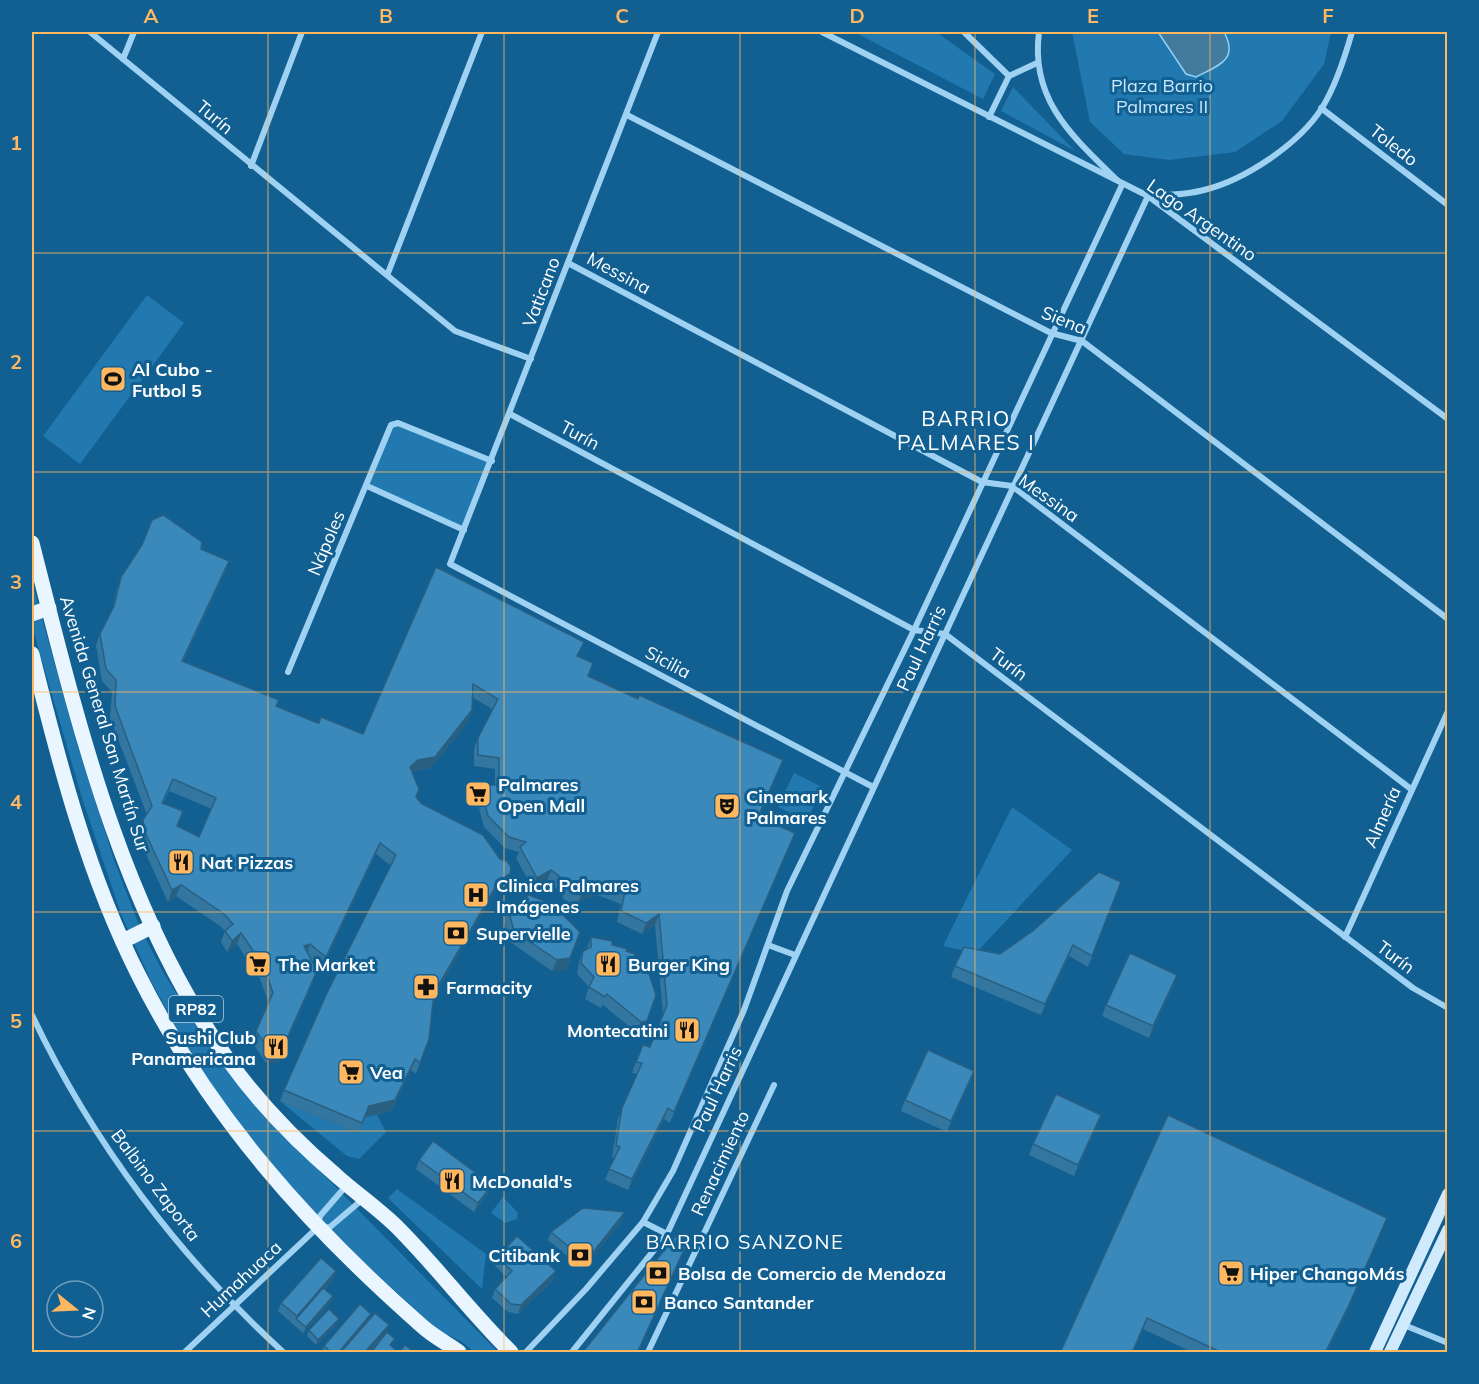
<svg xmlns="http://www.w3.org/2000/svg" width="1479" height="1384" viewBox="0 0 1479 1384" font-family="Mulish,sans-serif">
<rect width="100%" height="100%" fill="#125f92"/>
<!-- green -->
<g fill="#2179af">
<path d="M854,32H936L995,74L983,99Z"/>
<path d="M1072,32H1331L1324,64L1282,121L1235,152L1169,160L1124,154L1090,122Z"/>
<path d="M1013,87L1075,151L1001,111Z"/>
<path d="M147,295L184,323L80,464L43,436Z"/>
<path d="M398,423L492,461L464,530L367,486L391,425Z"/>
<path d="M32,582L78,748L114,860L140,928L164,974L205,1038L248,1098L498,1352H474L461,1341L440,1332L324,1226L236,1123L181,1037L150,979L121,914L82,798L32,626Z"/>
<path d="M794,773L822,787L807,821L778,807Z"/>
<path d="M1012,807L1072,850L976,953L943,946Z"/>
<path d="M280,1101L358,1134L365,1117L377,1115L386,1132L359,1159L347,1156Z"/>
<path d="M397,1189L486,1254L482,1289L388,1198Z"/>
<path d="M503,1197L518,1213L517,1219L505,1223L491,1213Z"/>
</g>
<!-- water -->
<path fill="#437b9f" stroke="#91d0f5" stroke-width="1.5" d="M1158,32H1224C1239,60 1219,65 1196,77L1186,74Z"/>
<g fill="none" stroke-linecap="round" stroke-linejoin="round">
<!-- street -->
<g stroke="#9fd2f2" stroke-width="6">
<path d="M90,32L455,331L531,359"/>
<path d="M658,32L450,564L873,787"/>
<path d="M822,32L1148,196L1448,419"/>
<path d="M964,32L1009,76L1037,63"/>
<path d="M1039,32C1030,100 1072,136 1117,180"/>
<path d="M123,59L134,32"/>
<path d="M1321,108L1448,205"/>
<path d="M627,115L1051,333L1082,341L1448,619"/>
<path d="M989,117L1009,76"/>
<path d="M251,166L302,32"/>
<path d="M1149,196C1167,195 1186,195 1204,190C1245,180 1299,144 1322,108C1336,85 1345,57 1352,32"/>
<path d="M568,263L982,482L1012,486L1411,789"/>
<path d="M388,273L482,32"/>
<path d="M510,414L914,630L945,634L1413,988L1448,1008"/>
<path d="M367,486L464,530"/>
<path d="M288,672L391,425L398,423L492,461"/>
<path d="M1345,937L1448,711"/>
<path d="M768,945L795,955"/>
<path d="M32,1015C92,1142 180,1258 283,1352"/>
<path d="M643,1222L667,1234"/>
<path d="M324,1228L330,1227L363,1199"/>
<path d="M1404,1325L1448,1343"/>
<path d="M185,1352L317,1228L320,1216L346,1186"/>
<path d="M526,1352L586,1289L643,1222L673,1171L744,1010L787,891L914,630L1122,185"/>
<path d="M572,1352L667,1234L1148,196"/>
<path d="M648,1352L774,1085"/>
</g>
<!-- secondary -->
<g stroke="#ceeafc" stroke-width="12">
<path d="M1375,1352L1448,1194"/>
<path d="M1390,1352L1448,1230"/>
</g>
<!-- primary -->
<g stroke="#eaf6ff" stroke-width="15">
<path d="M32,543C77,720 121,910 229,1061C259,1103 298,1143 338,1177C356,1193 376,1207 394,1224C435,1264 470,1312 511,1352"/>
<path d="M32,614L49,608"/>
<path d="M32,654C59,763 88,876 139,976C209,1115 306,1224 422,1326C434,1337 447,1343 459,1352"/>
<path d="M123,941L153,926"/>
</g>
</g>
<!-- wall -->
<g fill="#3376a0" fill-rule="evenodd">
<path d="M201,549L229,561L225,572L183,662L276,706L315,722L363,734L436,567L578,656L588,676L778,771L759,817L795,833L670,1123L664,1119L628,1190L605,1180L614,1158L612,1157L618,1119L637,1074L632,1073L636,1062L650,1047L663,1015L655,925L642,934L617,922L621,904L597,895L581,900L577,906L563,899V893L547,881L533,889L516,858L519,852L505,848L484,827L479,808L483,797L495,785V769L474,766V749L478,738L492,709L472,697L468,722L431,768L414,771L412,773L416,797L506,885L495,891L433,998L429,1039L416,1074L411,1070L391,1111L365,1117L358,1134L280,1101L284,1090L391,866L376,854L322,968L311,960L313,982L277,1063H266L252,1042L269,1003L260,979L237,944L227,952L221,942L225,931L220,926L176,896L168,902L140,841L139,831L143,820L147,815L110,718L112,692L102,681L96,645L100,634L112,611L117,588L121,577ZM169,791L212,809L199,837L177,827L163,803Z"/>
<path d="M1117,893L1088,967L1069,956L1041,1015L951,977L955,966L1000,954L1034,930Z"/>
<path d="M508,908L580,932L566,970L552,971L510,942L504,920Z"/>
<path d="M591,937L627,951L632,966L643,1032L637,1033L603,1005L601,1008L585,999L589,987L577,974L579,962L583,951L587,948Z"/>
<path d="M1177,975L1173,986L1149,1038L1102,1016L1106,1005Z"/>
<path d="M974,1071L970,1082L947,1132L901,1111L905,1100Z"/>
<path d="M1101,1115L1097,1126L1074,1176L1029,1155L1033,1144Z"/>
<path d="M419,1160L488,1193L474,1212L416,1169Z"/>
<path d="M1387,1218L1345,1316L1326,1353H1194L1143,1329L1060,1353Z"/>
<path d="M622,1220L583,1269L548,1240L551,1232Z"/>
<path d="M498,1257L553,1280L518,1314L508,1312L492,1298L495,1289L507,1277L495,1266Z"/>
<path d="M333,1280L325,1289L333,1296L331,1302L303,1333L278,1311L281,1303Z"/>
<path d="M371,1314L369,1319L389,1325L386,1333L369,1353H324L322,1351L324,1346Z"/>
<path d="M339,1319L337,1324L316,1345L307,1336L309,1330Z"/>
</g>
<!-- shaded-wall -->
<g fill="#296082">
<path d="M229,561L225,572L178,672L182,661Z"/>
<path d="M472,710L468,722L431,768L414,771L406,778L410,767Z"/>
<path d="M795,833L791,844L670,1123L674,1112Z"/>
<path d="M380,843L376,854L322,968L326,957Z"/>
<path d="M551,870L547,881L533,889L537,878Z"/>
<path d="M510,874L506,885L495,891L430,1004L434,993L500,879Z"/>
<path d="M601,883L597,895L581,900L577,906L581,895L585,889Z"/>
<path d="M181,885L176,896L168,902L172,890Z"/>
<path d="M659,914L655,925L642,934L646,923Z"/>
<path d="M241,933L237,944L227,952L232,941Z"/>
<path d="M310,944L306,956L304,946Z"/>
<path d="M1073,945L1069,956L1041,1015L1045,1004Z"/>
<path d="M570,958L566,970L552,971L557,960Z"/>
<path d="M317,971L277,1063H266L270,1052Z"/>
<path d="M1177,975L1173,986L1149,1038L1153,1026Z"/>
<path d="M647,1021L643,1032L637,1033L641,1022Z"/>
<path d="M415,1059L411,1070L391,1111L365,1117L358,1134L369,1106Z"/>
<path d="M974,1071L970,1082L947,1132L951,1121Z"/>
<path d="M668,1108L664,1119L628,1190L632,1179Z"/>
<path d="M1101,1115L1097,1126L1074,1176L1078,1165Z"/>
<path d="M492,1185L488,1193L474,1212L478,1203Z"/>
<path d="M625,1212L622,1220L583,1269L586,1261Z"/>
<path d="M1387,1218L1345,1316L1326,1353H1325Z"/>
<path d="M688,1241L684,1252L638,1353H637Z"/>
<path d="M336,1271L333,1280L297,1320L296,1319L297,1316Z"/>
<path d="M556,1271L553,1280L518,1314L521,1305Z"/>
<path d="M333,1296L331,1302L303,1333L306,1327Z"/>
<path d="M371,1314L369,1319L340,1353H338Z"/>
<path d="M1147,1318L1143,1329L1133,1353H1132Z"/>
<path d="M339,1319L337,1324L316,1345L318,1340Z"/>
<path d="M389,1325L386,1333L369,1353H364Z"/>
</g>
<!-- building -->
<g fill="#3b89ba" stroke="#296082" stroke-width="1.5" fill-rule="evenodd">
<path d="M163,515L202,542L201,549L229,561L182,661L279,700L276,706L315,722L319,723L321,717L363,734L436,567L584,642L577,656L593,663L588,676L638,699L639,695L783,760L758,817L795,833L674,1112L668,1108L632,1179L609,1169L620,1147L616,1145L622,1108L642,1063L636,1062L643,1045L650,1047L667,1005L659,914L646,923L621,911L625,892L601,883L585,889L581,895L567,888V882L551,870L537,878L520,847L526,842L509,837L488,816L483,797L489,785H499V758L478,755V738L498,699L473,684L472,710L435,757L418,760L410,767L419,789L416,797L422,804L483,835L500,859L507,861L511,867L510,874L500,879L434,993L429,1039L420,1063L415,1059L395,1100L369,1106L362,1123L284,1090L326,995L396,855L380,843L326,957L310,944L304,946L317,971L281,1052H270L256,1031L273,993L265,968L241,933L232,941L225,931L233,924L224,914L181,885L172,890L144,830L143,820L152,806L115,706L116,680L106,669L100,634L114,606L121,577L142,545L152,520ZM173,779L216,798L199,837L177,826L183,811L162,803Z"/>
<path d="M1099,872L1121,882L1092,956L1073,945L1045,1004L955,966L964,947L1000,954L1034,930Z"/>
<path d="M529,895L552,904L580,932L570,958L557,960L514,931L508,908Z"/>
<path d="M591,937L612,941V945L628,949L626,951L635,954L632,966L649,974L656,995L647,1021L641,1022L607,994L605,997L589,987L594,977L581,963L583,951L591,947Z"/>
<path d="M1130,953L1177,975L1153,1026L1106,1005Z"/>
<path d="M928,1050L974,1071L951,1121L905,1100Z"/>
<path d="M1056,1094L1101,1115L1078,1165L1033,1144Z"/>
<path d="M1168,1115L1387,1218L1349,1305L1325,1353H1223L1147,1318L1132,1353H1060Z"/>
<path d="M433,1141L492,1185L478,1203L419,1160Z"/>
<path d="M583,1208L625,1212L586,1261L551,1232Z"/>
<path d="M678,1233L688,1241L637,1353H582Z"/>
<path d="M517,1236L556,1271L521,1305L511,1304L495,1289L512,1271L498,1257Z"/>
<path d="M321,1258L336,1271L297,1316L281,1303Z"/>
<path d="M323,1288L333,1296L306,1327L296,1319Z"/>
<path d="M360,1304L371,1314L338,1353H332L324,1346Z"/>
<path d="M329,1309L339,1319L318,1340L309,1330Z"/>
<path d="M375,1313L389,1325L364,1353H342L341,1352Z"/>
<path d="M387,1332L395,1339L390,1345L397,1351L396,1353H375L372,1351Z"/>
<path d="M405,1345L415,1353H399Z"/>
</g>
<!-- grid -->
<path fill="none" stroke="#ffb760" stroke-width="1.5" stroke-opacity="0.55" d="M268,32V1352M504,32V1352M740,32V1352M975,32V1352M1210,32V1352M32,253H1448M32,472H1448M32,692H1448M32,912H1448M32,1131H1448"/>
<!-- icons -->
<defs>
<symbol id="stadium-square" viewBox="-11 -11 22 22"><rect x="-9" y="-9" width="18" height="18" rx="4" fill="#ffb760" stroke="#125f92"/><path d="M0-5a6.5 5 0 1 0 0 10a6.5 5 0 1 0 0-10ZM-3.5-1.8h7v3.6h-7Z" fill="#111"/></symbol>
<symbol id="supermarket-square" viewBox="-11 -11 22 22"><rect x="-9" y="-9" width="18" height="18" rx="4" fill="#ffb760" stroke="#125f92"/><path d="M-6-5.5h2.5l.6 2H6L4.5 2H-2.5L-4.4-4H-6ZM-1.5 3.2a1.3 1.3 0 1 0 .1 0ZM3 3.2a1.3 1.3 0 1 0 .1 0Z" fill="#111"/></symbol>
<symbol id="theatre-square" viewBox="-11 -11 22 22"><rect x="-9" y="-9" width="18" height="18" rx="4" fill="#ffb760" stroke="#125f92"/><path d="M-5-5.5Q0-4 5-5.5V0Q5 5 0 6Q-5 5-5 0ZM-3.3-2.5H-1v1.5H-3.3ZM1-2.5H3.3v1.5H1ZM-2.8 1Q0 5.5 2.8 1Z" fill="#111"/></symbol>
<symbol id="restaurant-square" viewBox="-11 -11 22 22"><rect x="-9" y="-9" width="18" height="18" rx="4" fill="#ffb760" stroke="#125f92"/><path d="M-5-6h1v4h1v-4h1v4h1v-4h1v5L-1.5 .5V6h-2V.5L-5-1ZM5-6V6H3V1.5H1.5Q1.5-4 5-6Z" fill="#111"/></symbol>
<symbol id="hospital-square" viewBox="-11 -11 22 22"><rect x="-9" y="-9" width="18" height="18" rx="4" fill="#ffb760" stroke="#125f92"/><path d="M-5-5h3v3.5h4V-5h3V5h-3V1.5h-4V5h-3Z" fill="#111"/></symbol>
<symbol id="bank-square" viewBox="-11 -11 22 22"><rect x="-9" y="-9" width="18" height="18" rx="4" fill="#ffb760" stroke="#125f92"/><path d="M-6-4H6V4H-6ZM0-2.3a2.3 2.3 0 1 0 0 4.6a2.3 2.3 0 1 0 0-4.6Z" fill="#111"/></symbol>
<symbol id="pharmacy-square" viewBox="-11 -11 22 22"><rect x="-9" y="-9" width="18" height="18" rx="4" fill="#ffb760" stroke="#125f92"/><path d="M-2-6h4v4h4v4h-4v4h-4v-4h-4v-4h4Z" fill="#111"/></symbol>
</defs>
<g fill-rule="evenodd">
<use href="#stadium-square" x="98" y="364" width="30" height="30"/>
<use href="#supermarket-square" x="463" y="779" width="30" height="30"/>
<use href="#theatre-square" x="712" y="791" width="30" height="30"/>
<use href="#restaurant-square" x="166" y="847" width="30" height="30"/>
<use href="#hospital-square" x="461" y="880" width="30" height="30"/>
<use href="#bank-square" x="441" y="918" width="30" height="30"/>
<use href="#supermarket-square" x="243" y="949" width="30" height="30"/>
<use href="#restaurant-square" x="593" y="949" width="30" height="30"/>
<use href="#pharmacy-square" x="411" y="972" width="30" height="30"/>
<use href="#restaurant-square" x="672" y="1015" width="30" height="30"/>
<use href="#restaurant-square" x="261" y="1032" width="30" height="30"/>
<use href="#supermarket-square" x="336" y="1057" width="30" height="30"/>
<use href="#restaurant-square" x="437" y="1166" width="30" height="30"/>
<use href="#bank-square" x="565" y="1240" width="30" height="30"/>
<use href="#bank-square" x="643" y="1258" width="30" height="30"/>
<use href="#supermarket-square" x="1216" y="1258" width="30" height="30"/>
<use href="#bank-square" x="629" y="1287" width="30" height="30"/>
</g>
<g text-anchor="middle" dominant-baseline="central" stroke-width="6" stroke-linejoin="round" paint-order="stroke">
<!-- shield labels -->
<rect fill="#125f92" stroke="#b8cfde" stroke-width="1.5" x="169" y="996" width="54" height="26" rx="4.5"/>
<g font-size="16" font-weight="bold" fill="#fff">
<text x="196" y="1009">RP82</text>
</g>
<!-- park labels -->
<g font-size="18" fill="#c7e8fd" stroke="#125f92">
<text x="1162" y="85">Plaza Barrio<tspan x="1162" dy="21">Palmares II</tspan></text>
</g>
<!-- street labels -->
<g font-size="18" fill="#fff" stroke="#125f92">
<text transform="translate(215 117) rotate(40)">Turín</text>
<text transform="translate(1394 145) rotate(38)">Toledo</text>
<text transform="translate(1202 220) rotate(35)">Lago Argentino</text>
<text transform="translate(619 273) rotate(28)">Messina</text>
<text transform="translate(541 292) rotate(-69)">Vaticano</text>
<text transform="translate(1064 320) rotate(22)">Siena</text>
<text transform="translate(580 435) rotate(28)">Turín</text>
<text transform="translate(1049 498) rotate(35)">Messina</text>
<text transform="translate(326 543) rotate(-67)">Nápoles</text>
<text transform="translate(921 648) rotate(-65)">Paul Harris</text>
<text transform="translate(668 662) rotate(28)">Sicilia</text>
<text transform="translate(1009 664) rotate(37)">Turín</text>
<text transform="translate(105 724) rotate(73)">Avenida General San Martín Sur</text>
<text transform="translate(1382 817) rotate(-66)">Almería</text>
<text transform="translate(1396 957) rotate(37)">Turín</text>
<text transform="translate(717 1089) rotate(-65)">Paul Harris</text>
<text transform="translate(720 1163) rotate(-65)">Renacimiento</text>
<text transform="translate(156 1185) rotate(53)">Balbino Zaporta</text>
<text transform="translate(241 1279) rotate(-43)">Humahuaca</text>
</g>
<!-- poi labels -->
<g font-size="18" font-weight="bold" fill="#fff" stroke="#125f92" text-anchor="start">
<text x="132" y="369">Al Cubo -<tspan x="132" dy="21">Futbol 5</tspan></text>
<text x="498" y="784">Palmares<tspan x="498" dy="21">Open Mall</tspan></text>
<text x="746" y="796">Cinemark<tspan x="746" dy="21">Palmares</tspan></text>
<text x="201" y="862">Nat Pizzas</text>
<text x="496" y="885">Clinica Palmares<tspan x="496" dy="21">Imágenes</tspan></text>
<text x="476" y="933">Supervielle</text>
<text x="278" y="964">The Market</text>
<text x="628" y="964">Burger King</text>
<text x="446" y="987">Farmacity</text>
<text x="668" y="1030" text-anchor="end">Montecatini</text>
<text x="256" y="1037" text-anchor="end">Sushi Club<tspan x="256" dy="21">Panamericana</tspan></text>
<text x="370" y="1072">Vea</text>
<text x="472" y="1181">McDonald's</text>
<text x="560" y="1255" text-anchor="end">Citibank</text>
<text x="678" y="1273">Bolsa de Comercio de Mendoza</text>
<text x="1250" y="1273">Hiper ChangoMás</text>
<text x="664" y="1302">Banco Santander</text>
</g>
<!-- neighbourhood labels -->
<g font-size="20" letter-spacing="1.5" fill="#fff" stroke="#125f92">
<text x="745" y="1241">BARRIO SANZONE</text>
</g>
<!-- quarter labels -->
<g font-size="21" letter-spacing="1.5" fill="#fff" stroke="#125f92">
<text x="966" y="418">BARRIO<tspan x="966" dy="24">PALMARES I</tspan></text>
</g>
</g>
<!-- border -->
<rect width="1479" height="1384" fill="none" stroke="#125f92" stroke-width="66"/>
<!-- north arrow -->
<g transform="translate(75 1309) rotate(108)"><circle r="28" fill="#125f92" stroke="#719fbe" stroke-width="1.5"/>
<path d="M0-4.5L10 22L0 15L-10 22Z" fill="#ffb760"/>
<text y="-9" font-size="16" font-weight="bold" text-anchor="middle" fill="#ffffff">N</text>
</g>
<rect x="33" y="33" width="1413" height="1318" fill="none" stroke="#ffb760" stroke-width="2"/>
<g font-size="20" text-anchor="middle" font-weight="bold" fill="#ffb760">
<text x="151" y="23">A</text>
<text x="386" y="23">B</text>
<text x="622" y="23">C</text>
<text x="857" y="23">D</text>
<text x="1093" y="23">E</text>
<text x="1328" y="23">F</text>
<text x="16" y="150">1</text>
<text x="16" y="369">2</text>
<text x="16" y="589">3</text>
<text x="16" y="809">4</text>
<text x="16" y="1028">5</text>
<text x="16" y="1248">6</text>
</g>
</svg>
